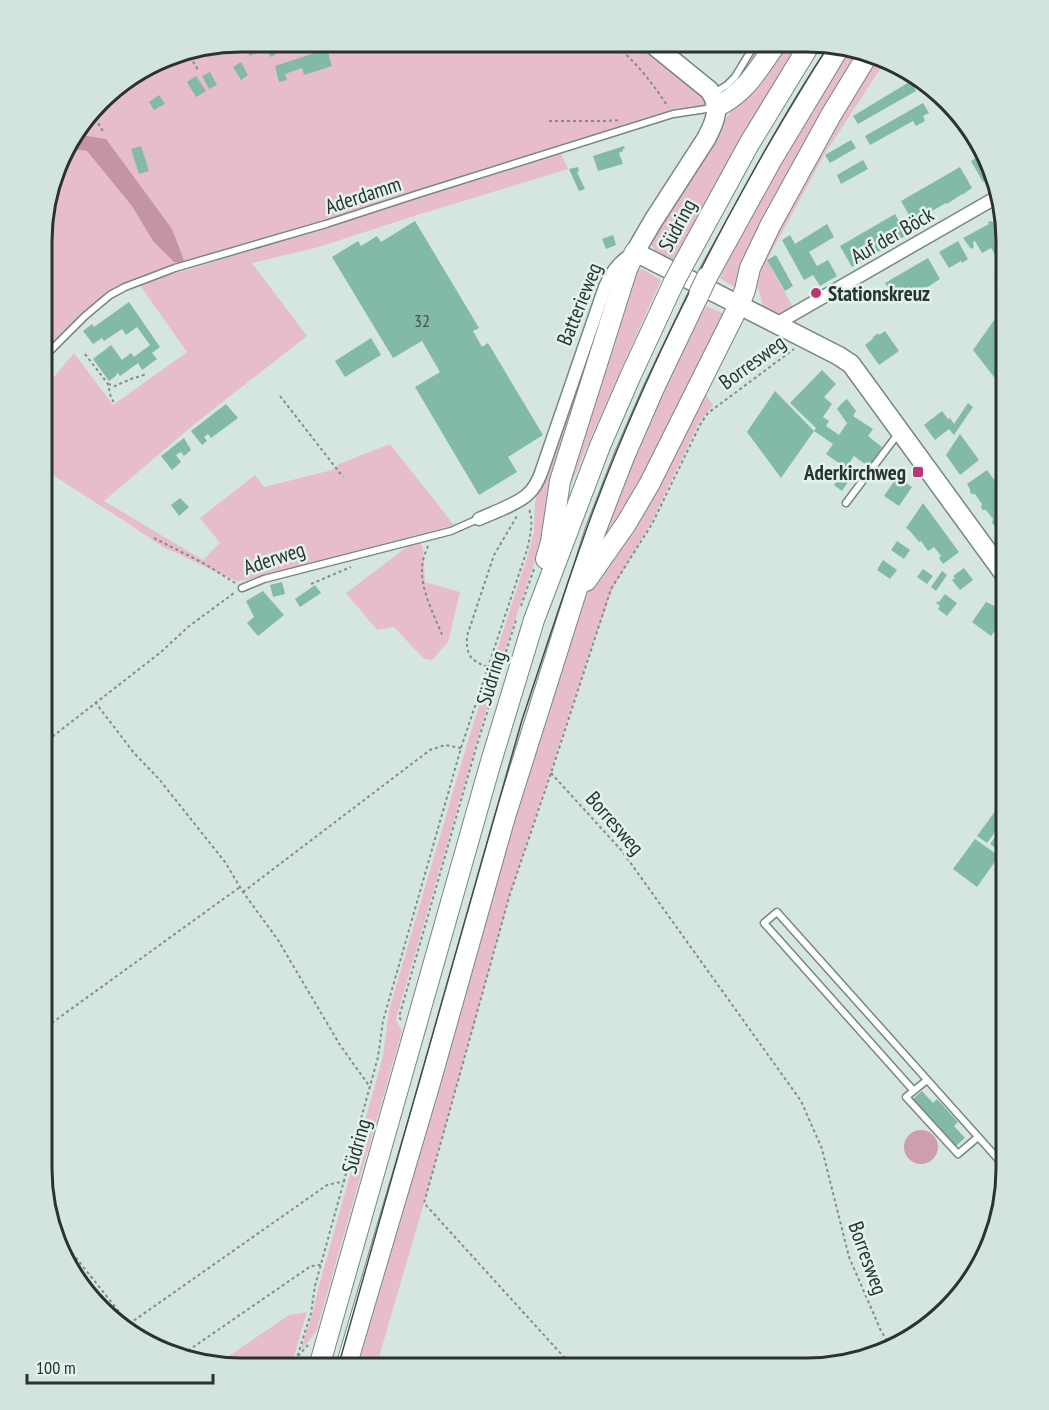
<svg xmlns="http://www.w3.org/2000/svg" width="1049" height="1410" viewBox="0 0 1049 1410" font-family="'PT Sans Narrow',sans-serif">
<rect width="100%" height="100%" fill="#d5e6df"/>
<!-- green -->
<g fill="#e7bdcd">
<path d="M241,42L641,43L701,90L706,101L704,106L674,109L325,221L185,263L128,282L109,293L82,313L44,353V215L69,142L110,91L177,53Z"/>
<path d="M758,44H801L678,264L656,254L651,243L655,232L731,111L737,78Z"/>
<path d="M848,49L884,63L824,155L767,260L794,309L784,316L770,314L762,304L760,293L754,280L734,287L720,278L749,213Z"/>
<path d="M561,153L568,169L414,216L319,247L252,263L307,336L197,422L104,501L203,560L220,543L200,518L255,475L264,487L332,470L339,464L390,444L454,525L247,580L236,581L163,547L123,520L43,469V382L52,379L74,353L113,405L187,352L139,284C280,243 420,196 561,153Z"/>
<path d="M638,269H642L661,280L586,448L559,515L635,270Z"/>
<path d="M615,276L547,525L494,683L396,1019L402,1031L316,1332L301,1350L313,1310L319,1286L383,1056L389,1010L470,734L529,551L534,531L535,503L537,493Z"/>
<path d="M706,306L736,319L704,392L713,405L699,423L651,523L613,588L594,640L510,894L424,1203L376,1367H354L486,910L606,521L661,390Z"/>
<path d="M412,543H419L423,547L425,582L460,592L448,642L432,660L424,659L394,627L377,630L346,593Z"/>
<path d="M307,1312L291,1367L214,1366L289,1315Z"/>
</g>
<!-- forest -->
<path fill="#c493a5" d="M75,134L106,139L172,229L185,263L174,262L153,241L132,206L87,151L66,148L69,142Z"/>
<!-- water -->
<circle fill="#cf9db0" cx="921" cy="1147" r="17"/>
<!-- building -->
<g fill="#83baa6">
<path d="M251,42H253L259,51L250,56L244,47Z"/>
<path d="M267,42H277L281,51L271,57L263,44Z"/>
<path d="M321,42H333L334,45L316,50L315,45Z"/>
<path d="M327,49L332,66L304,75L302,68L285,74L287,80L279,82L275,66Z"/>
<path d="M184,52L187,57L176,64L171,56L177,53Z"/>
<path d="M241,62L248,75L241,80L233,67Z"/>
<path d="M210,72L217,85L209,89L202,76Z"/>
<path d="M196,76L206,91L196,97L187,82Z"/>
<path d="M911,81L916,91L858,124L853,116Z"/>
<path d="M159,95L165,104L154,110L149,102Z"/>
<path d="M923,103L929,113L923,116L925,121L916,126L913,121L870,145L865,136Z"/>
<path d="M851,140L856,148L830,163L825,155Z"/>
<path d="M141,146L149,171L139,174L131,149Z"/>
<path d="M624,146L625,148L623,149V151L619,153L623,164L598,171L593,156Z"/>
<path d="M986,152L992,177L983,182L971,161Z"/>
<path d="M863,160L868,169L841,184L837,175Z"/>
<path d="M578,167L579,171L577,172L585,189L579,191L569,169Z"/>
<path d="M960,167L972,188L962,195V194L947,204L946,203L913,222L901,201Z"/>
<path d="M895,214L907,235L852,267L840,246Z"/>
<path d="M1001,217L1007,241V248L997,258L991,248L982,253L975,241L973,242L974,247L971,249L963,238L989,224L988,222L991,221L992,222Z"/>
<path d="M415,221L479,328L473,331L482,347L488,343L543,435L508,457L517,472L479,495L415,387L440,372L422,341L393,358L332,257L358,241L361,246L377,236L381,242Z"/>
<path d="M827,224L834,237L809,252L817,266L828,260L837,276L820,286L813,275L804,280L782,240L790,235L795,244Z"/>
<path d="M613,235L616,245L606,249L602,239Z"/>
<path d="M958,241L968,259L962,263L961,261L949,268L939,252Z"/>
<path d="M776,255L793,286L785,291L767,260Z"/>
<path d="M928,258L940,279L926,288L925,287L897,304L885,283Z"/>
<path d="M1007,261V295L994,279Z"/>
<path d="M129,302L160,347L152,353L157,359L142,370L138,363L120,376L118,373L116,374L117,375L109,381L93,359L111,345L122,360L131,353L134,357L150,345L137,327L126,335L122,329L104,341L102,338L93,344L83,331L92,324L94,327Z"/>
<path d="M1007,302V386L994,377L973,350Z"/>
<path d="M885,331L899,351L879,365L865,345L873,339L872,338L878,333L879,335Z"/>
<path d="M371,338L381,355L345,377L335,361Z"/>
<path d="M822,370L836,384L824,397L832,404L823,417L829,421L826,426L839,435L847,423L837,409L842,403L847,399L856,411L853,416L873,429L868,436L882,447L869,467L854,456L846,468L826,454L833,444L814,431L816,428L790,403Z"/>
<path d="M775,391L814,431L781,478L747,432Z"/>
<path d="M968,403L973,407L954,435L949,429L935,440L924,425L942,411L948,419L950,418L954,424Z"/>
<path d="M226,404L238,418L211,438L208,434L204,437L207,441L202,445L191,431Z"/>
<path d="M960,434L979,460L960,475L946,455Z"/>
<path d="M184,438L191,450L184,456L181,452L176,455L181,462L172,470L161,456Z"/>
<path d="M846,467L854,473L842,491L834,485Z"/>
<path d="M987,470L1007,497V538L997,526L994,525L992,523L993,519L986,510H983L981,508L982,504L975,494H972L970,492V489L967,484Z"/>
<path d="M897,477L912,487L899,506L884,496Z"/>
<path d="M180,498L189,507L179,516L171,505Z"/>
<path d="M923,503L959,552L943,564L939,558L941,556L934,547L928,551L921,541L919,542L910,531L906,528Z"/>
<path d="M897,541L910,550L904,559L891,550Z"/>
<path d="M883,560L897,570L890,579L877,570Z"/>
<path d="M964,568L973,580L960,590L952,580L955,578L953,576Z"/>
<path d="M923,569L933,576L927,584L917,577Z"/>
<path d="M942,571L947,575L936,591L931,587Z"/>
<path d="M282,582L285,594L273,597L270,585Z"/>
<path d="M315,585L321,593L300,607L295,599Z"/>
<path d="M263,591L284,615L258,636L247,623L254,617L246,601Z"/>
<path d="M945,594L957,603L947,616L938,609L940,606L936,603L938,601L939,602Z"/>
<path d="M986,602L997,607L996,609L1005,616L991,636L972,622Z"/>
<path d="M1007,795V816L987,843L977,836Z"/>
<path d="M1007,821V844L1001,852L990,844Z"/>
<path d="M975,839L999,856L977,887L953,869Z"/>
<path d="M922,1091L933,1103L937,1099L958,1122L954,1126L965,1138L956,1146L913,1099Z"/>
</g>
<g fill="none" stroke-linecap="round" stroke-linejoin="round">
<defs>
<g id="lane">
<path d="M714,93L727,85L735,77L755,44"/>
<path d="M43,358L85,316L110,295L125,287L175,268L326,224L418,194L673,114L713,108"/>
<path d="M846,503L898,434"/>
<path d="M242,588L264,579L451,531L478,519"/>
<path d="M927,1080L906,1097L958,1154L978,1137"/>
<path d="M913,1090L764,923L777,912L1007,1169"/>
</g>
<g id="street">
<path d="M776,324L997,197"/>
<path d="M479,519C492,513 518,504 528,494C535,488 538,481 541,473L605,287C611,274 617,264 629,256"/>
</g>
<path id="secondary" d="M651,43L709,90C722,107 715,122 706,139L653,221L635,252L839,356L851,364L1007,578"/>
<g id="primary">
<path d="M716,107C746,93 758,69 776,44"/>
<path d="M683,265L749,144L810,44"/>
<path d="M707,277L772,159L840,46"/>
<path d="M546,559L551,542L560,481L627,269L635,252"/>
<path d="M586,581L626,524L650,483L739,305L745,290L750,268L770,226L831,115L867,56"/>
<path d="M319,1367L490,765L534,620L600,446L630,377L674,282"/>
<path d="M346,1367L430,1083L504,820L595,532L624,457L654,388L699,294"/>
</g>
</defs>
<!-- lane casing -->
<use href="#lane" stroke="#778781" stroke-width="9"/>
<!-- street casing -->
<use href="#street" stroke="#778781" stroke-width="15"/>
<!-- secondary casing -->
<use href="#secondary" stroke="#778781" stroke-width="21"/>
<!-- primary casing -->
<use href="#primary" stroke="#778781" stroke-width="22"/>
<!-- path -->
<g stroke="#818d88" stroke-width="2" stroke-dasharray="3 3" stroke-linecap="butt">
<path d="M613,43C635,61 653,83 668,107"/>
<path d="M187,51L198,70"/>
<path d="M92,113L104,133"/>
<path d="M549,121H606L621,120"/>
<path d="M85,354L108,384L111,398L115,404"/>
<path d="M108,384L115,386L131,379L147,374"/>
<path d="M280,396L343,477"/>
<path d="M154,538L205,564L235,583"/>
<path d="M428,546C425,553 422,561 422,569C421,591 435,617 443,637"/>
<path d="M311,584L351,567"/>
<path d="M521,606L534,569"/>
<path d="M487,667C470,660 466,655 467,636L494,555L517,516"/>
<path d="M95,702L134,753L159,779L225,862L243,892L278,940L340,1045L370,1087"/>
<path d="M43,735L47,741"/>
<path d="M43,744L161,652L188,627L234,593"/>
<path d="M551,773L622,851L801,1101L822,1149L849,1257L881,1331L892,1348"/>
<path d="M243,892L430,750L445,745L461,748"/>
<path d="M401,1020L399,1017L476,748L516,620"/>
<path d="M42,1030L240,887"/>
<path d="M57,1234L140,1338"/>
<path d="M129,1324L327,1185L345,1181"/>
<path d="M183,1354L311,1266L321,1265"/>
<path d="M298,1356L308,1345"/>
<path d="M294,1367L311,1313L315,1286L378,1057L383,1021L461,748L527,550C530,536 534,522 529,509"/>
<path d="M573,1367L424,1203L510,894L551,773L611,589L652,524L701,423L708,413L794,349"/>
</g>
<!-- lane -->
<use href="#lane" stroke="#fff" stroke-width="6"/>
<!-- street -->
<use href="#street" stroke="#fff" stroke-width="12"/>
<!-- secondary -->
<use href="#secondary" stroke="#fff" stroke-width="18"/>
<!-- primary -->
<use href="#primary" stroke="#fff" stroke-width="20"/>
<!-- tram -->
<path stroke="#454d4a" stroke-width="1.5" d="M338,1367L522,720C545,651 567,582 592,514C634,401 686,293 744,188C771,139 799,90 830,44"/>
<defs>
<g id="primary-bridge">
<path d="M674,282L683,265"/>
<path d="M699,294L707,277"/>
</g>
</defs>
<!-- primary-bridge casing -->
<use href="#primary-bridge" stroke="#778781" stroke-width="22" stroke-linecap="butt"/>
<!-- primary-bridge -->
<use href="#primary-bridge" stroke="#fff" stroke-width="20"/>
</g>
<!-- markers -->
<g fill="#bb3578" stroke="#e2f3ec" stroke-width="2">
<circle cx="816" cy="293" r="6"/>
<rect x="912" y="466" width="12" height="12" rx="3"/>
</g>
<g text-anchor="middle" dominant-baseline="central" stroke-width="5" stroke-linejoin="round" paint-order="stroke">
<!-- number labels -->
<g font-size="18" fill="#41544d">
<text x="422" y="320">32</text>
</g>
<!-- street labels -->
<g font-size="21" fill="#2b322f" stroke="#e2f3ec">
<text transform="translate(363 195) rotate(-18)">Aderdamm</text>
<text transform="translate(677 225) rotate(-62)">Südring</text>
<text transform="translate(892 235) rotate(-30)">Auf der Böck</text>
<text transform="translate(579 304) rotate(-68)">Batterieweg</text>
<text transform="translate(752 362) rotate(-36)">Borresweg</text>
<text transform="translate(274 558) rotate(-18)">Aderweg</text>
<text transform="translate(491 678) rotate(-73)">Südring</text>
<text transform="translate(615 823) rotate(49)">Borresweg</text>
<text transform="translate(356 1146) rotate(-74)">Südring</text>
<text transform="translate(868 1258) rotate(70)">Borresweg</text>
</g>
<!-- poi labels -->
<g font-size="21" font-weight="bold" fill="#2b322f" stroke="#e2f3ec" text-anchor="start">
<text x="828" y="293">Stationskreuz</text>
<text x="906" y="472" text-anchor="end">Aderkirchweg</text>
</g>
</g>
<!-- crop -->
<path d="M0 0H1049V1410H0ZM241 52H807A189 189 0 0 1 996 241V1169A189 189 0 0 1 807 1358H241A189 189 0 0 1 52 1169V241A189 189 0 0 1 241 52Z" fill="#d3e4dd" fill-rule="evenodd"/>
<path fill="none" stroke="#2b322f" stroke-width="3" d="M241 52H807A189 189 0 0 1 996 241V1169A189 189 0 0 1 807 1358H241A189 189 0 0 1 52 1169V241A189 189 0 0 1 241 52Z"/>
<!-- scale -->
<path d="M27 1374v9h186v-9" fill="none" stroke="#2b322f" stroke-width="3"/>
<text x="36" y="1374" font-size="18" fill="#2b322f" stroke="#e2f3ec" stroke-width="4.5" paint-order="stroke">100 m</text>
</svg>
